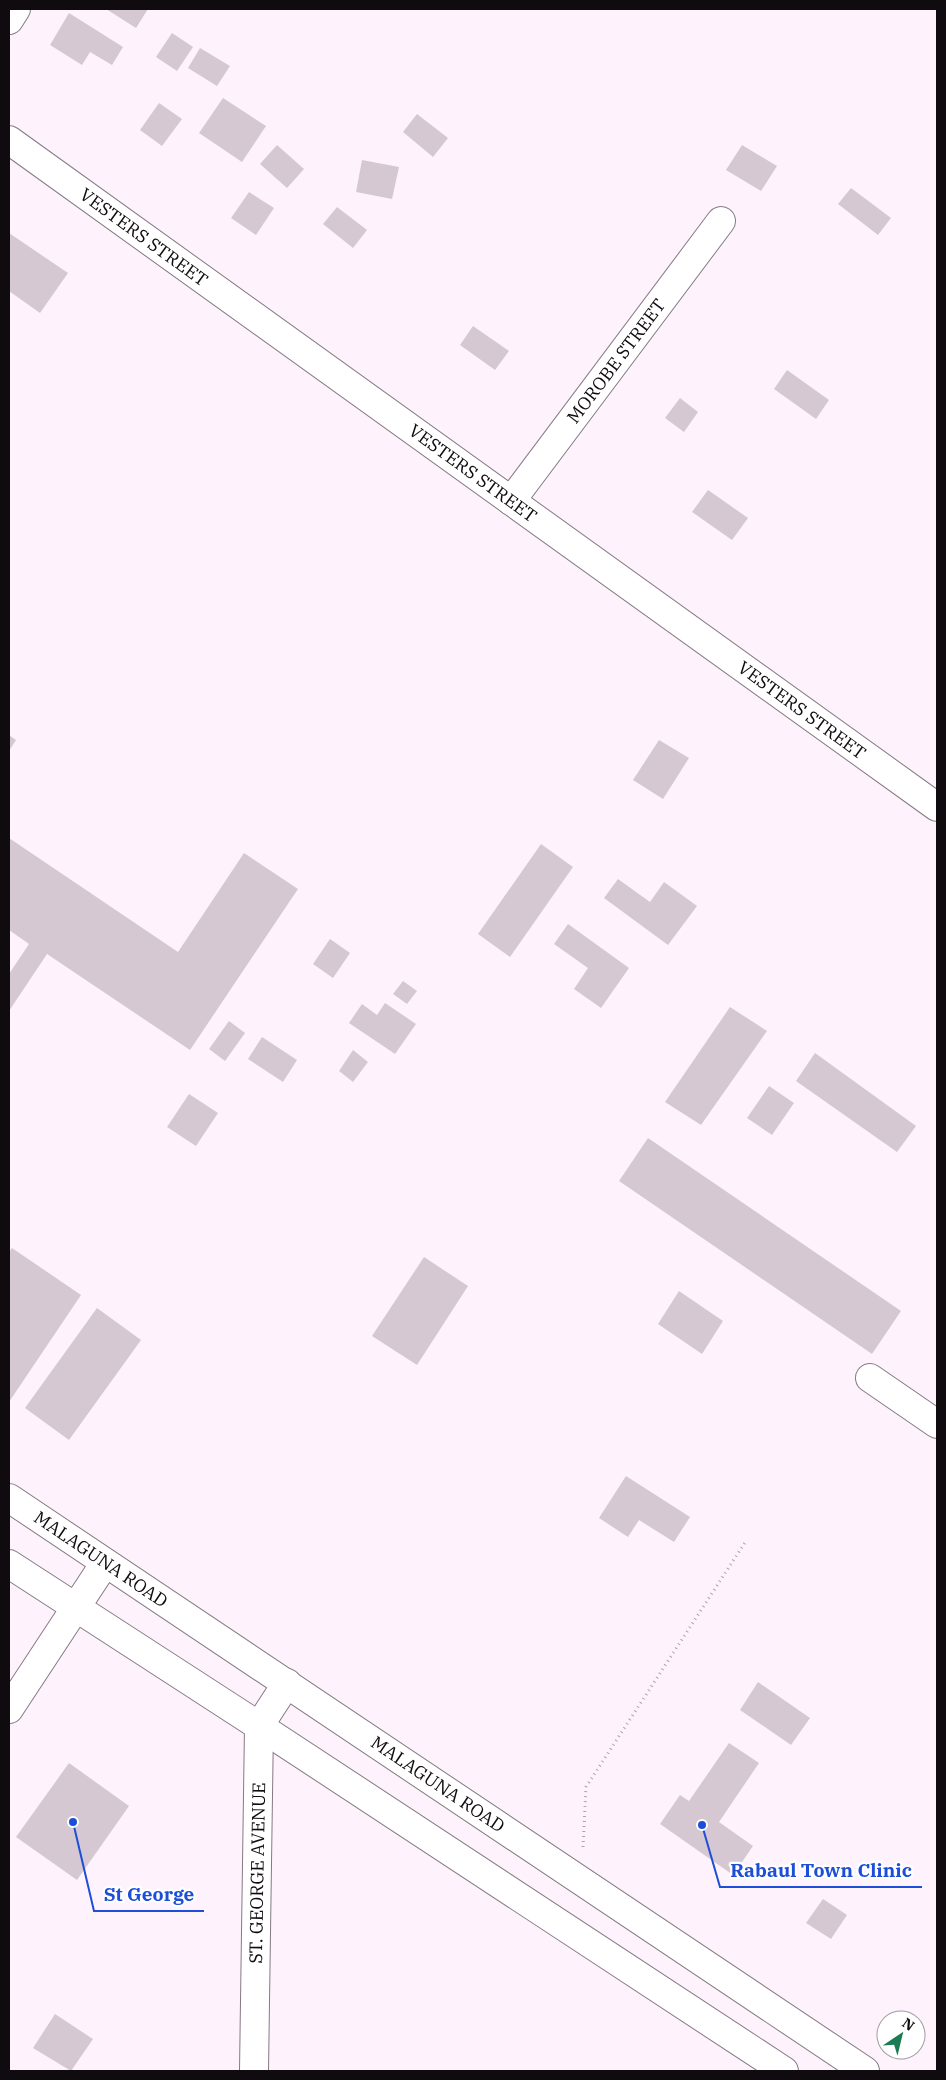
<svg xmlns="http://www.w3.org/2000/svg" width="946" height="2080" viewBox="0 0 946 2080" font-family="'IBM Plex Serif',serif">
<rect width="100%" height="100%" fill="#fef3fc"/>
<!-- building -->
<g fill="#d6c8d3">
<path d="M106,9H148L136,28Z"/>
<path d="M69,13L123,47L112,65L90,52L82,65L50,45Z"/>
<path d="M172,33L193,47L177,71L156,57Z"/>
<path d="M200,48L230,66L217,86L188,68Z"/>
<path d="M223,98L266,126L242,162L199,133Z"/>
<path d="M159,103L182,119L162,146L140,130Z"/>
<path d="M417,114L448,138L433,157L403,132Z"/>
<path d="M277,145L304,169L287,188L260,164Z"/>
<path d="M742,145L777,166L761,191L726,170Z"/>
<path d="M362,160L399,167L392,199L356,192Z"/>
<path d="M851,188L891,218L878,235L838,204Z"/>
<path d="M249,192L274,208L256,235L231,218Z"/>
<path d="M337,207L367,230L353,248L323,224Z"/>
<path d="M9,233L68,273L40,313L9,291Z"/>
<path d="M473,326L509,351L495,370L460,345Z"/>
<path d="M787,370L829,400L816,419L774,389Z"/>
<path d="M680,398L698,412L684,432L665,418Z"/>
<path d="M708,490L748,518L732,540L692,512Z"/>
<path d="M9,735L16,740L9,751Z"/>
<path d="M659,740L689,758L663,799L633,780Z"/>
<path d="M9,838L178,952L244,853L298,889L190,1050L47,954L9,1011V974L29,944L9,930Z"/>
<path d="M541,844L573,867L510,957L478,934Z"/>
<path d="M618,879L650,902L664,882L697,906L668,945L604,898Z"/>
<path d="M568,924L629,968L601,1008L574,989L588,968L554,944Z"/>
<path d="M330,939L350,953L333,978L313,964Z"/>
<path d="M403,981L417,991L407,1004L393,994Z"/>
<path d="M385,1003L416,1024L395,1054L349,1023L362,1004L377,1015Z"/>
<path d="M730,1007L767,1031L701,1125L665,1102Z"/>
<path d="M229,1021L245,1033L225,1061L209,1049Z"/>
<path d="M262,1037L297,1060L283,1082L248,1059Z"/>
<path d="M353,1050L368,1062L353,1082L339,1071Z"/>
<path d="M815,1053L916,1126L897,1152L796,1081Z"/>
<path d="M769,1086L794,1103L772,1135L747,1118Z"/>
<path d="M189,1094L218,1113L196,1146L167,1127Z"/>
<path d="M648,1138L901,1311L872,1354L619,1181Z"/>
<path d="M12,1248L81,1295L9,1402V1252Z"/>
<path d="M424,1257L468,1286L417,1365L372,1336Z"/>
<path d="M679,1291L723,1321L702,1354L658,1324Z"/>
<path d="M97,1308L141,1340L69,1440L25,1408Z"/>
<path d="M626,1476L690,1517L674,1542L639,1520L628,1537L599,1518Z"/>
<path d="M758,1682L810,1718L791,1745L740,1710Z"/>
<path d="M729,1743L759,1763L719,1822L753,1846L733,1875L660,1824L680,1795L689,1801Z"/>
<path d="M69,1763L129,1806L77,1880L16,1837Z"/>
<path d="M823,1899L847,1915L831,1939L806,1923Z"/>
<path d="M55,2014L93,2039L71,2071L33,2048Z"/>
</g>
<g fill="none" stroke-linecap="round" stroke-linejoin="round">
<defs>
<g id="street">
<path d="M9,20L16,9"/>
<path d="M9,140L937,807"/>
<path d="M511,501L721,221"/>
<path d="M870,1378L937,1424"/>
<path d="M9,1709L105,1563"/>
<path d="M254,2071L259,1726L287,1683"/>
</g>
<g id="secondary">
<path d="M9,1498L865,2071"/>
<path d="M9,1564L259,1726L784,2071"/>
</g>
</defs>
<!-- street casing -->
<use href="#street" stroke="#857984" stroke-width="30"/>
<!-- secondary casing -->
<use href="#secondary" stroke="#857984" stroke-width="30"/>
<!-- path -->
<path stroke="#aca3ab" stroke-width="3" stroke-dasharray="1 4" stroke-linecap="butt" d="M583,1847L586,1787L746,1541"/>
<!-- street -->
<use href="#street" stroke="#fff" stroke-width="28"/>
<!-- secondary -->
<use href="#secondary" stroke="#fff" stroke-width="28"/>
</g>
<g text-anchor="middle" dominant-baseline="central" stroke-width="4.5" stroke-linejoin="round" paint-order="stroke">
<!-- street labels -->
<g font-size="18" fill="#0f0b0f" stroke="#fff">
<text transform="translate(144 237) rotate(36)">VESTERS STREET</text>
<text transform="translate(616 361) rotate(-53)">MOROBE STREET</text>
<text transform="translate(473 473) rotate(36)">VESTERS STREET</text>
<text transform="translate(802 710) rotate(36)">VESTERS STREET</text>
<text transform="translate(101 1559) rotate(34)">MALAGUNA ROAD</text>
<text transform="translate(438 1784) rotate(34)">MALAGUNA ROAD</text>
<text transform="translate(257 1873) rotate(-89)">ST. GEORGE AVENUE</text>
</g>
</g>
<!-- callouts -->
<path fill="none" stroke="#1d4ed8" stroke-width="2" d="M702 1825L720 1887H922M73 1822L94 1911H204"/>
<g fill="#1d4ed8" stroke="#fff" stroke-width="2">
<circle cx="702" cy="1825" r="5"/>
<circle cx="73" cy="1822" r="5"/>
</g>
<g font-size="19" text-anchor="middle" font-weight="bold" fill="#1d4ed8" stroke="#fff" stroke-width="4.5" stroke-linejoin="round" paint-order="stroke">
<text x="821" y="1877">Rabaul Town Clinic</text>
<text x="149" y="1901">St George</text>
</g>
<!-- border -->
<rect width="946" height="2080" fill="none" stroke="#0f0b0f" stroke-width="20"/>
<!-- north arrow -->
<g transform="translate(901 2035) rotate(35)"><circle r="24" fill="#ffffff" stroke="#9f9d9f"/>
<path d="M0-4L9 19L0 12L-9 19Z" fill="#1b7b52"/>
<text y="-8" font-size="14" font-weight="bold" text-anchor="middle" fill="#0f0b0f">N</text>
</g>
</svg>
